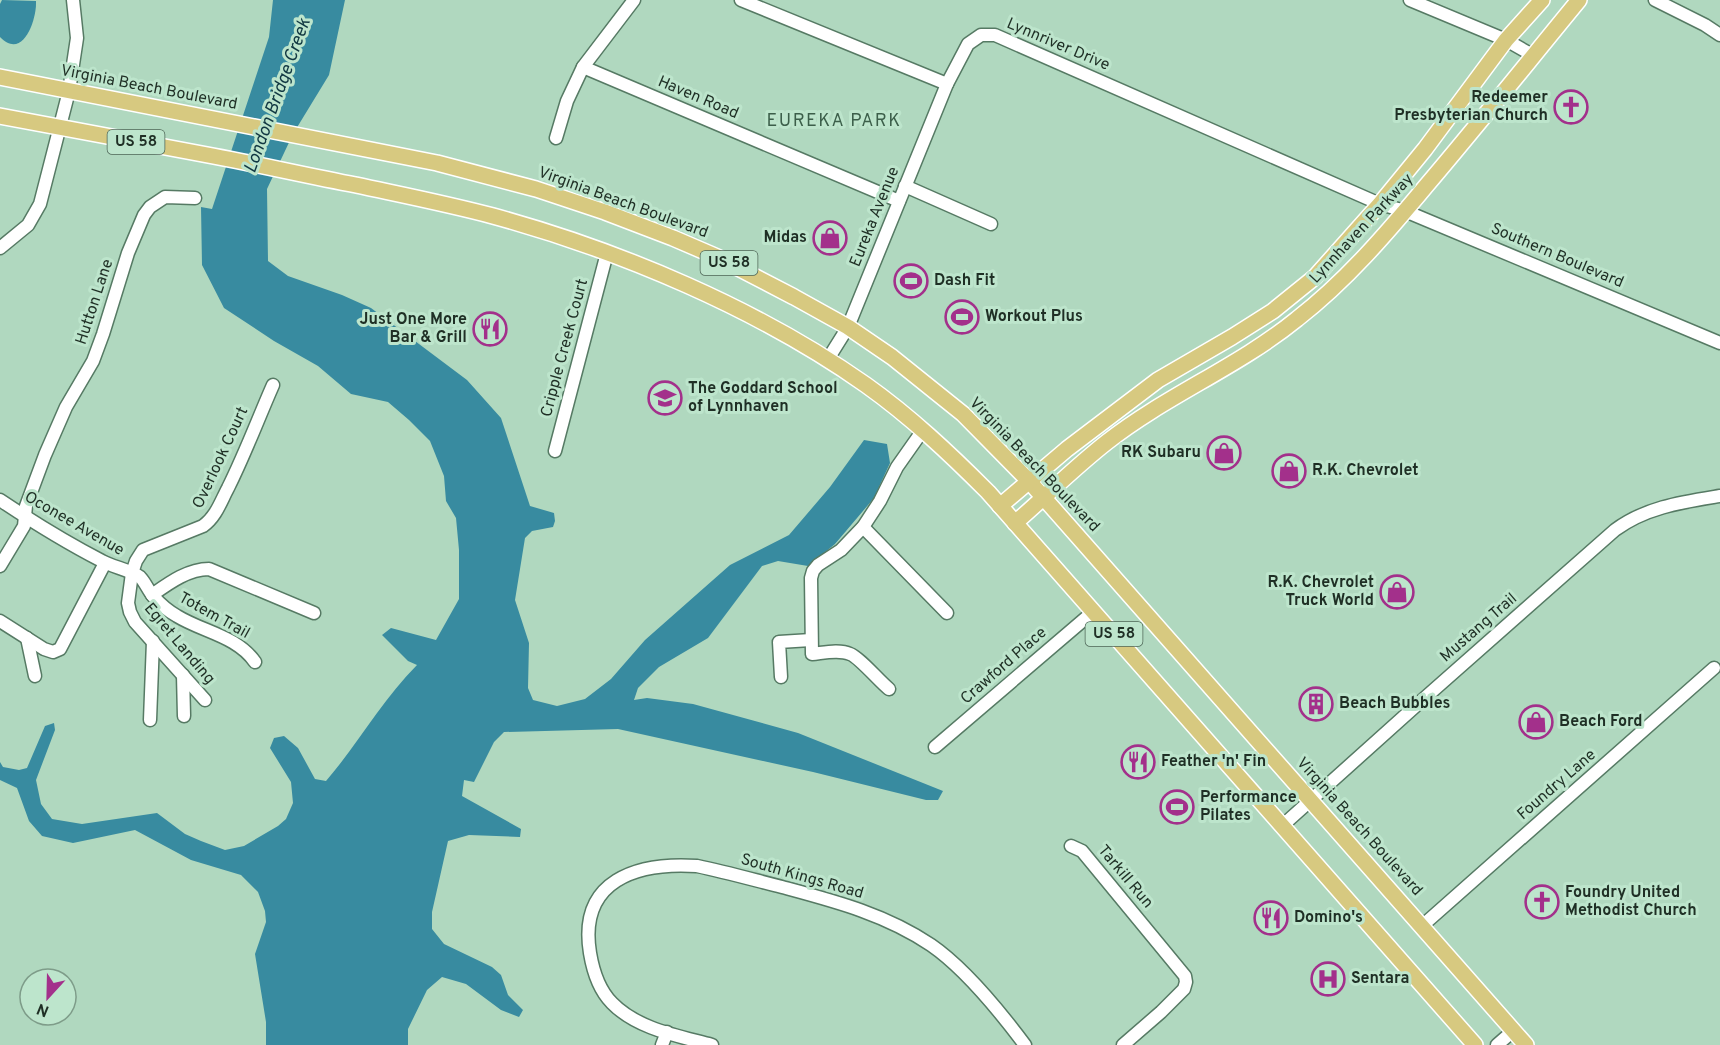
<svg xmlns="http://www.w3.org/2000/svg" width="1720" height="1045" viewBox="0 0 1720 1045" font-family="Overpass,sans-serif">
<rect width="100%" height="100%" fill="#b0d8bf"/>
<!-- water -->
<g fill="#388ba0">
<path d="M2,0L36,1C37,19 23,61 0,37V4Z"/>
<path d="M273,0H345L329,75L293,134L267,189L268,261L288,276L342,295L371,308L467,380L501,418L530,506L554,513L555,521L553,527L532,531L525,538L515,600L529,643L528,688L533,700L557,706L585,699L611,679L645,640L730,565L789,535L830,487L864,440L887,444L890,463L874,498L835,544L808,566L778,561L762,566L708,638L659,667L638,688L634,700L647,698L693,704L798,733L943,791L938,800H926L813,772L618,729L504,732L494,742L474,782L464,780L462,796L521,829L520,837L469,835L448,841L432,912V929L444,944L492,967L501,975L508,995L523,1010L519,1017L501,1010L466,984L442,977L427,990L408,1029V1045H266V1022L255,954L266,922L265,911L258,892L241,875L191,860L135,830L73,843L42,836L29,821L17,788L0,780V762L3,767L19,770L27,768L45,726L54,723L55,730L36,780L41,804L52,819L82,824L157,813L185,834L201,841L225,850L244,846L278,826L286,819L293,803L291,782L270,748L274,738L284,736L298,748L315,779L326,781C358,744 382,700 417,665L408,661L382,635L391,628L436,640L459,599V550L456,518L446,501L444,476L430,441L409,420L388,402L351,394L318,366L274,341L224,308L202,265L201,207L212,209L269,37Z"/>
</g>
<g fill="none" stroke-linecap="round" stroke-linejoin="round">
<defs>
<g id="minor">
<path d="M741,0L947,84L968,44L981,35H995L1380,204L1405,211L1720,343"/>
<path d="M1410,0L1506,40L1534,56"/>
<path d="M1655,0L1705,25L1720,35"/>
<path d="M583,67L899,201"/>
<path d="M556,138L567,101L583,67L634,0"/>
<path d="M905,186L991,224"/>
<path d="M0,248L28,225L40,204L69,91L77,38L73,0"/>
<path d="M828,359L848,327L947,84"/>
<path d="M555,451L607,253"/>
<path d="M0,500C33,522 67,543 102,561C113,567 130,570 140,577C145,582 148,590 153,596C160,604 168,611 177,616C203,632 237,636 255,662"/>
<path d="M863,527L947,613"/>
<path d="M0,566L24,526L26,506L45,455L66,407L93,361L103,334L128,253L144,215L150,207L165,197L195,198"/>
<path d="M152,595C169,583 188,569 209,569L314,613"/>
<path d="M0,621L44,649L53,652L60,649L105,563"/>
<path d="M27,638L35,676"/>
<path d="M183,675L184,716"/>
<path d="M781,677L779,642L811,640"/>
<path d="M889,689C879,681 859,657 850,654C839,649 823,653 812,654L811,578L813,571L818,565L841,550L863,527L880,501L897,467L923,430"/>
<path d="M205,700L135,622L130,612L128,603L132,573L136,561L143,550L203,526C216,517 221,501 228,488C245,454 258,419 273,385"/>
<path d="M150,720L153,641"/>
<path d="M935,747L1094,611"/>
<path d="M1282,826L1419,703L1615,530C1646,507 1683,502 1720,496"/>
<path d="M1071,846L1082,851L1185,976L1186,982L1184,989L1161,1012L1123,1045"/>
<path d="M1422,926L1714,668"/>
<path d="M662,1045L667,1032"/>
<path d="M712,1045C679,1036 637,1029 612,1003C599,990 593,971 590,953C578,880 637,862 697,866C726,872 754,880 782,887C834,901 885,914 931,945C963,967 1001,1013 1025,1045"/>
<path d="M1497,1045L1513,1031"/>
</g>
<g id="major">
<path d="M0,77L437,163L536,189L605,212L673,238L717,257L794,297L848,327L892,357L963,414L1029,481L1526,1045"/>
<path d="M0,116C71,130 142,142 213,156C261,165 308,176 356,185C402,195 448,204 493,216C621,251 758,309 866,385C911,417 950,454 988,492L1475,1045"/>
<path d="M1000,506L1067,449L1158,380L1232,337L1273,311L1315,277L1380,204L1425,149L1506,40L1542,0"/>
<path d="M1015,523C1046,496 1075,467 1107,442C1167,395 1238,367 1297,319C1346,281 1387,233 1426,186C1478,125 1528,62 1579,0"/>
</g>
</defs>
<!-- minor casing -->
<use href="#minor" stroke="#567a64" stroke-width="15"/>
<!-- major casing -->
<use href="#major" stroke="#fff" stroke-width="18"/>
<!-- minor -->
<use href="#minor" stroke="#fff" stroke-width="12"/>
<!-- major -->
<use href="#major" stroke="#d7c980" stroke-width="15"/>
</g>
<!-- icons -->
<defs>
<symbol id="church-ring" viewBox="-11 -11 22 22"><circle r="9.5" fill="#bde5cc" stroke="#a3308b" stroke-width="1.5"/><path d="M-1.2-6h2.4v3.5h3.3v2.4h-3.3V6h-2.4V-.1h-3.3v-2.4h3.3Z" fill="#a3308b"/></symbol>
<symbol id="shop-ring" viewBox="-11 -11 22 22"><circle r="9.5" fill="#bde5cc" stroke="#a3308b" stroke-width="1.5"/><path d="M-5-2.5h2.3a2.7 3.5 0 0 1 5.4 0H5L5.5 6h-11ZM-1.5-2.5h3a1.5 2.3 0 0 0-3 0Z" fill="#a3308b"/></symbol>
<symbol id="stadium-ring" viewBox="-11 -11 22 22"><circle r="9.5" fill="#bde5cc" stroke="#a3308b" stroke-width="1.5"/><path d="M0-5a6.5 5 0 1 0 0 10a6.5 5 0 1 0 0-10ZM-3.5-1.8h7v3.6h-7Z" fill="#a3308b"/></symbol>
<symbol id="restaurant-ring" viewBox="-11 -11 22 22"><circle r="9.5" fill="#bde5cc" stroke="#a3308b" stroke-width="1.5"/><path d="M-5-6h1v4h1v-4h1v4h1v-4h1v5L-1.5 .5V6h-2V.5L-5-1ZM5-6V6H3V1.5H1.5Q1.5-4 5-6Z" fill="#a3308b"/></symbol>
<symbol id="school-ring" viewBox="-11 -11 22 22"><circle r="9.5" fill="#bde5cc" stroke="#a3308b" stroke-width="1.5"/><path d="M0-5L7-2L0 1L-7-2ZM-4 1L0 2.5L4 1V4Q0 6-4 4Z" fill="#a3308b"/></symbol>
<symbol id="building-ring" viewBox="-11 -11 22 22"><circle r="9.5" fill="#bde5cc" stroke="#a3308b" stroke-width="1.5"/><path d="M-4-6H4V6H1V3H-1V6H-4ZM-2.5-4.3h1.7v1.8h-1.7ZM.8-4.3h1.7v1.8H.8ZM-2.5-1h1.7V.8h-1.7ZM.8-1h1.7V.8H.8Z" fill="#a3308b"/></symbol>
<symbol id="hospital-ring" viewBox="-11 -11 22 22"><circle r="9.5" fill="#bde5cc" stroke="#a3308b" stroke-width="1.5"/><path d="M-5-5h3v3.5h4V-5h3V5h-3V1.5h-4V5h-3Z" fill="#a3308b"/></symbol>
</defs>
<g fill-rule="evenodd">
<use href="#church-ring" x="1552" y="88" width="38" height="38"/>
<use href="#shop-ring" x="811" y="219" width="38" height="38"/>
<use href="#stadium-ring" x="892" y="262" width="38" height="38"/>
<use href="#stadium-ring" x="943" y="298" width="38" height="38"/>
<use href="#restaurant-ring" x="471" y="310" width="38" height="38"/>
<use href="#school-ring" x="646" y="379" width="38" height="38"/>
<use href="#shop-ring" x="1205" y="434" width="38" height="38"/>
<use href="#shop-ring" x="1270" y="452" width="38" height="38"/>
<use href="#shop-ring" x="1378" y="573" width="38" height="38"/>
<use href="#building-ring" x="1297" y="685" width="38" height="38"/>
<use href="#shop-ring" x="1517" y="703" width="38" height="38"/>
<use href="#restaurant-ring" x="1119" y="743" width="38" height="38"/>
<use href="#stadium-ring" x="1158" y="788" width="38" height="38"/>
<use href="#church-ring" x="1523" y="883" width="38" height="38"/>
<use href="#restaurant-ring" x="1252" y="899" width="38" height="38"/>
<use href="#hospital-ring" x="1309" y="960" width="38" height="38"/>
</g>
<g text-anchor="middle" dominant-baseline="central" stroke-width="6" stroke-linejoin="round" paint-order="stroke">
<!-- shield labels -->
<g fill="#bde5cc" stroke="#4e6657" stroke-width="1.5">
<rect x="107.5" y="130" width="57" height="24" rx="4.5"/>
<rect x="700.5" y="251" width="57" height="24" rx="4.5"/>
<rect x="1085.5" y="622" width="57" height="24" rx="4.5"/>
</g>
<g font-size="15" font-weight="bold" fill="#1f2f25">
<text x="136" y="142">US 58</text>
<text x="729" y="263">US 58</text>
<text x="1114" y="634">US 58</text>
</g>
<!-- street labels -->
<g font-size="16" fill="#1f2f25" stroke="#bde5cc">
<text transform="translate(1058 45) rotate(23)">Lynnriver Drive</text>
<text transform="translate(149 88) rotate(11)">Virginia Beach Boulevard</text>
<text transform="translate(698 98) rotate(23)">Haven Road</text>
<text transform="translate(623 203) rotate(20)">Virginia Beach Boulevard</text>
<text transform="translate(875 217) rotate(-68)">Eureka Avenue</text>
<text transform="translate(1362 229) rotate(-47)">Lynnhaven Parkway</text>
<text transform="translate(1557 256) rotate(23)">Southern Boulevard</text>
<text transform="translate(95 302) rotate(-72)">Hutton Lane</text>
<text transform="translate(565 348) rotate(-75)">Cripple Creek Court</text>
<text transform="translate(221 458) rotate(-65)">Overlook Court</text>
<text transform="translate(1034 465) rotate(46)">Virginia Beach Boulevard</text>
<text transform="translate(74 524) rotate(30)">Oconee Avenue</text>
<text transform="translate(214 616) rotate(29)">Totem Trail</text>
<text transform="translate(1479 628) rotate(-41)">Mustang Trail</text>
<text transform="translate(179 644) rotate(50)">Egret Landing</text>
<text transform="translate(1004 666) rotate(-41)">Crawford Place</text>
<text transform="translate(1557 785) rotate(-41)">Foundry Lane</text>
<text transform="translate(1359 827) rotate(48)">Virginia Beach Boulevard</text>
<text transform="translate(802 877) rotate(16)">South Kings Road</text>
<text transform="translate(1125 877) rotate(50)">Tarkill Run</text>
</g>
<!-- poi labels -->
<g font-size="16" font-weight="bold" fill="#1f2f25" stroke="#bde5cc" text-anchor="start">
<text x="1548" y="98" text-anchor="end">Redeemer<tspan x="1548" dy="18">Presbyterian Church</tspan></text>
<text x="807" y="238" text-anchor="end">Midas</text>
<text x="934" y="281">Dash Fit</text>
<text x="985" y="317">Workout Plus</text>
<text x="467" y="320" text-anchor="end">Just One More<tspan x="467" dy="18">Bar &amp; Grill</tspan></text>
<text x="688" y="389">The Goddard School<tspan x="688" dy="18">of Lynnhaven</tspan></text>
<text x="1201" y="453" text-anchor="end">RK Subaru</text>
<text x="1312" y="471">R.K. Chevrolet</text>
<text x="1374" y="583" text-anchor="end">R.K. Chevrolet<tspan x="1374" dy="18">Truck World</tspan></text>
<text x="1339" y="704">Beach Bubbles</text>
<text x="1559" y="722">Beach Ford</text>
<text x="1161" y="762">Feather 'n' Fin</text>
<text x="1200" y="798">Performance<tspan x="1200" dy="18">Pilates</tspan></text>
<text x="1565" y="893">Foundry United<tspan x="1565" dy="18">Methodist Church</tspan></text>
<text x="1294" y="918">Domino's</text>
<text x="1351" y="979">Sentara</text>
</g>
<!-- water labels -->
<g font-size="18" font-style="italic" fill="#113842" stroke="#bde5cc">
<text transform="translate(278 96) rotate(-70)">London Bridge Creek</text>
</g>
<!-- neighbourhood labels -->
<g font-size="18" letter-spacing="1.5" fill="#3c5f4a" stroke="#bde5cc">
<text x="834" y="121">EUREKA PARK</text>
</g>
</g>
<!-- north arrow -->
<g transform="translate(48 997) rotate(202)"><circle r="28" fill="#bde5cc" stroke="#7e9c89" stroke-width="1.5"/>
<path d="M0-4.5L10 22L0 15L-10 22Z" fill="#a3308b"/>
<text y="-9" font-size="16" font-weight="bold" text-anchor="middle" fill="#1f2f25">N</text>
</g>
</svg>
